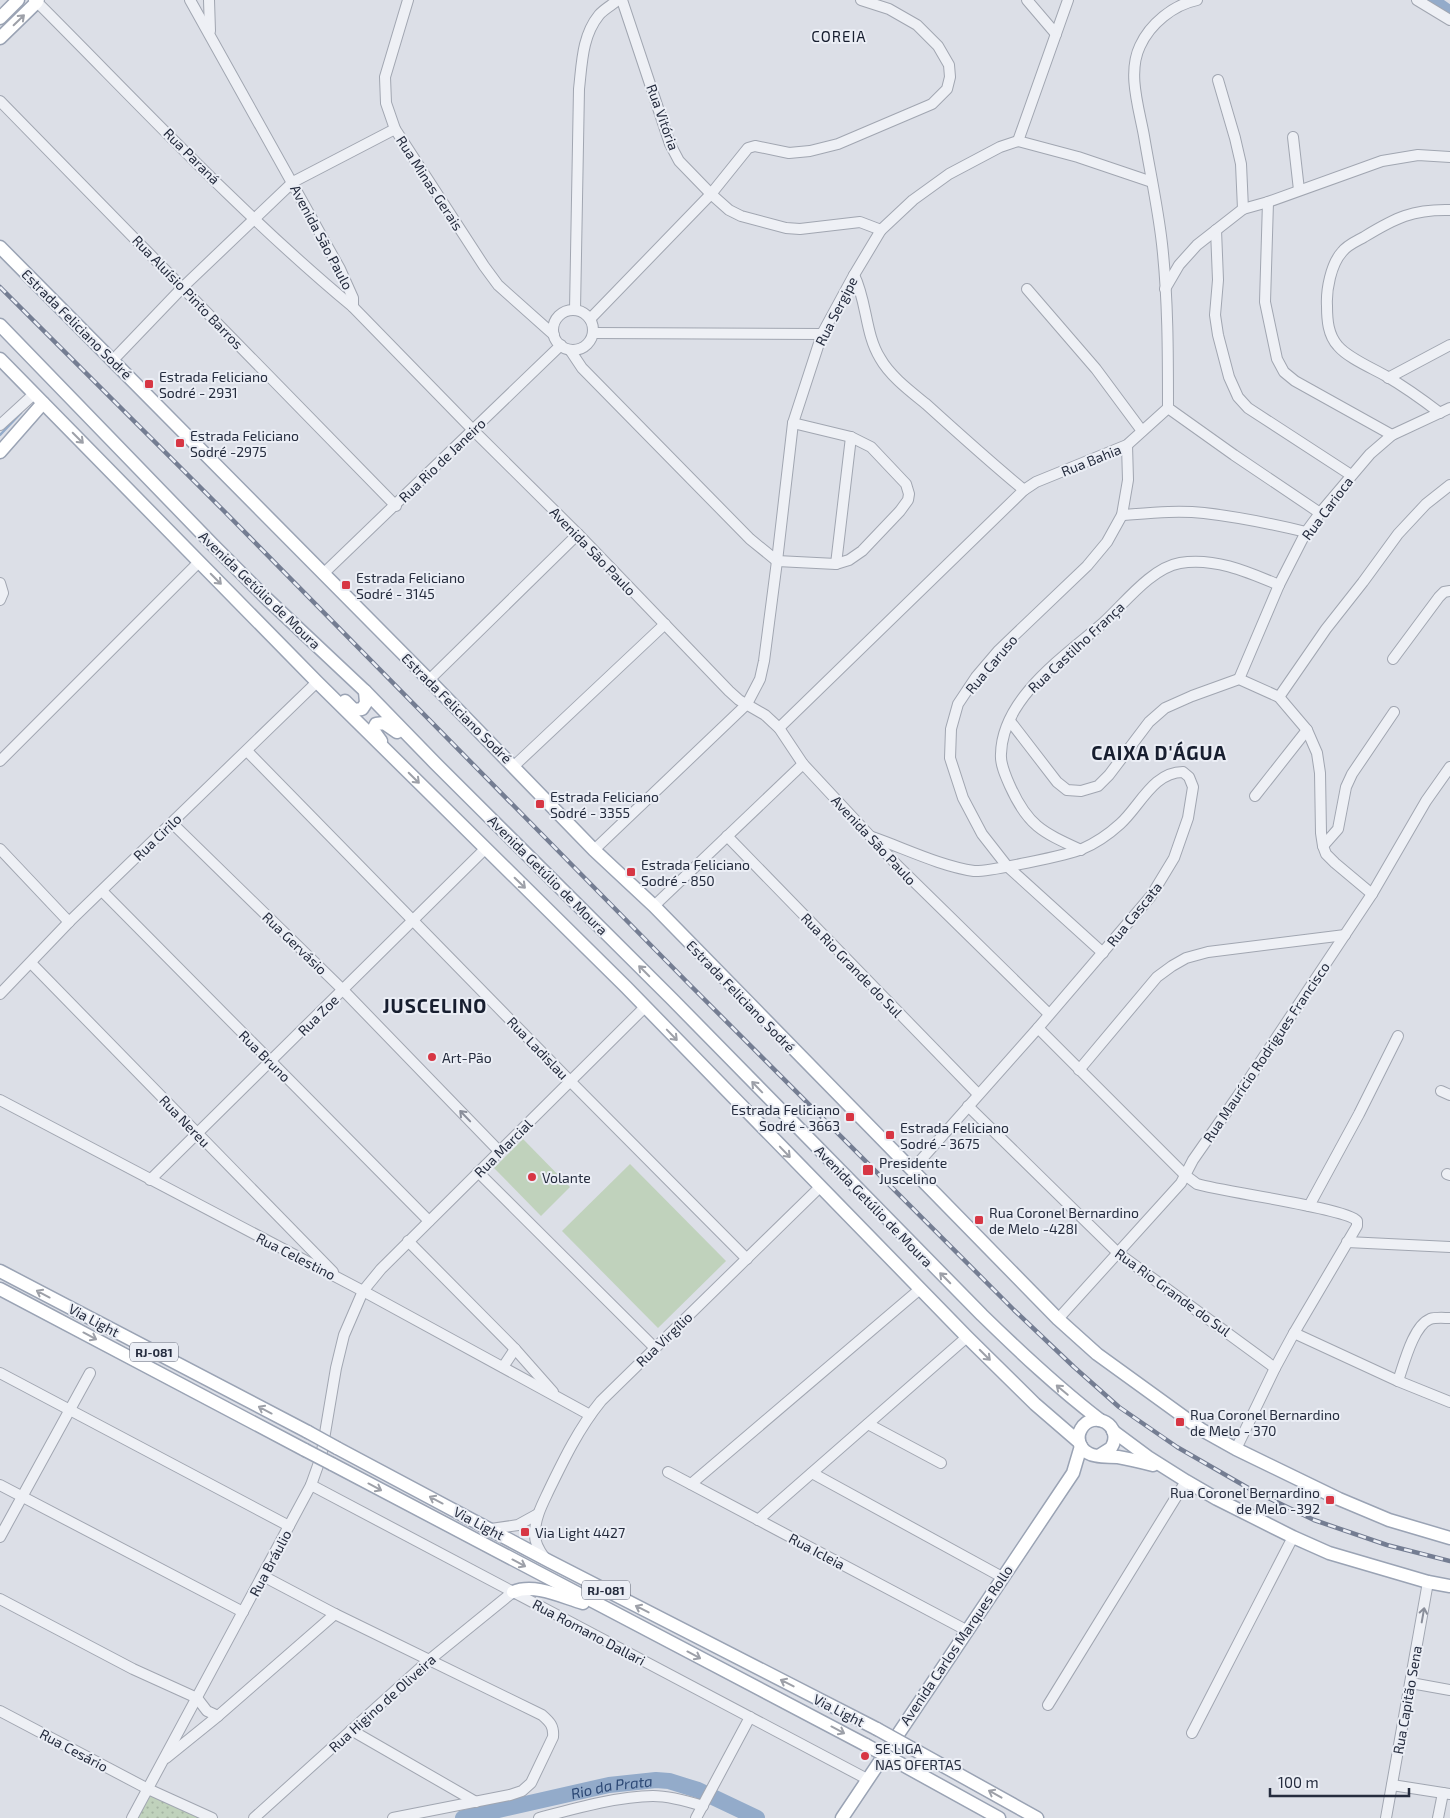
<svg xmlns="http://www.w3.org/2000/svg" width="1450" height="1818" viewBox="0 0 1450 1818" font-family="'Exo 2',sans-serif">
<defs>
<pattern id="park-dots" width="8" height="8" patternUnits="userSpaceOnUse" patternTransform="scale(1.25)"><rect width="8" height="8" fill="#c0d2bc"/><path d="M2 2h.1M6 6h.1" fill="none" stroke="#a5b4a3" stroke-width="1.8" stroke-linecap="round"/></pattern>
</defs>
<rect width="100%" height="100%" fill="#dcdfe7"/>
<!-- park -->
<path fill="url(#park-dots)" d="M151,1795L202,1818H137Z"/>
<!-- garden -->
<g fill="#c0d2bc">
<path d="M523,1139L570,1187L541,1216L494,1168Z"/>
<path d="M630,1164L726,1261L658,1328L562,1231Z"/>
</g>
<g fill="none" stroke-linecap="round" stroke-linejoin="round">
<!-- stream -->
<path stroke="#93abca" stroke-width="2.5" d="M0,435L21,413"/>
<!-- river -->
<g stroke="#93abca" stroke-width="16">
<path d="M1430,0L1450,14"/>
<path id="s1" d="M463,1818L609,1785L656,1780L669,1781L698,1790L757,1818"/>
</g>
<defs>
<g id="minor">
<path d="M39,0L37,2C140,105 241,214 353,307"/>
<path d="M190,0L340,269L353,298V307L473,430L578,534L729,691L739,700L765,715L779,728L803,764L897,865L1049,1014"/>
<path d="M209,0L210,31"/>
<path d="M408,0L385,77L386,103L395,129L484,266L498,285L554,335"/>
<path d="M622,0L670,144L679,161L711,194L729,210L741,216L786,228L800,229L860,222L881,230"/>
<path d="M1027,0L1056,34"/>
<path d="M1417,0L1450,20"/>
<path d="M1218,80L1235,138L1241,164L1243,209"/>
<path d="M0,101L396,506"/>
<path d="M1293,137L1299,190"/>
<path d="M1018,141L1068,0"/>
<path d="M1018,141L1078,157L1152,182"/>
<path d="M1268,202L1265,302L1277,359L1284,372L1295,381L1392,435"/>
<path d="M1216,230L1218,280L1215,315L1218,335L1229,377L1238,397L1248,408L1351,475"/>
<path d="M854,275C867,301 865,334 880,358C890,376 910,391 926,404C958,433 990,462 1024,490"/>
<path d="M1027,289L1096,369L1142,431"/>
<path d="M1165,289L1179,265L1197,245L1243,209L1268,202L1382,161L1418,155L1450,157"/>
<path d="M575,310L579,89C582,63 582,36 599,15C604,9 612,5 618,0"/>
<circle cx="573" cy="330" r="20"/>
<path d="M590,319L711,194L748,148L755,146L789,153L810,151L838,144L932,104L947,89L950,77L949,65L938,46L917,25L889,9L861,0"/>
<path d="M593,333L822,334"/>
<path d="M570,350L582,368L750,539L777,561L836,564L849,560L862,551L900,511L908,500L909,494L906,484L871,447L851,437L793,423"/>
<path d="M113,360L183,287L293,182L395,129"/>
<path d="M1388,378L1450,345"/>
<path d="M1168,408L1234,455L1320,513"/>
<path d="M1440,413C1423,400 1405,387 1386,376C1372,368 1348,358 1338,346C1328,335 1327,320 1327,306C1326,290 1331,264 1342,252C1347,245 1357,241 1364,237C1395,218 1413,209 1450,210"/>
<path d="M0,425L34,394"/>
<path d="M1122,515C1149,513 1177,510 1204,513C1238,517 1273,524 1306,532"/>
<path d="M836,564L851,437"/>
<path d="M323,574L561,345"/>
<path d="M0,583L3,593L0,600"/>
<path d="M1393,659L1439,597L1444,592L1450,591"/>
<path d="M1239,679L1279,585L1306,532L1320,513L1370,454L1392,435L1450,408"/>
<path d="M429,680L578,534"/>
<path d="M1279,697L1326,629L1363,582L1398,534L1426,504L1450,485"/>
<path d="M1010,721L1057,782L1067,790L1081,791L1098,786L1109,775L1149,722L1165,708L1192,696L1239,679L1279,697L1307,730L1317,753L1320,773L1321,833L1323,846L1326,854L1335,863L1372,894"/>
<path d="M779,728L1024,490L1036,482L1127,445L1168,408C1168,353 1168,298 1162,244C1158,208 1150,172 1144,136C1139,108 1127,73 1140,46C1150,24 1173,5 1197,0"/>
<path d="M247,751L570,1081L747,1259"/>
<path d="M0,761L199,562"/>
<path d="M514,766L665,624"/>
<path d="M1255,796L1307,730"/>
<path d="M172,823L343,990L499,1151"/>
<path d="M727,836L978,1094"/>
<path d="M872,837C904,848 940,866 974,871C987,872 1068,855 1082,849C1096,843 1109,834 1120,824C1140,806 1153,772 1183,772L1189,777L1193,787L1188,818L1174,858L1151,896L1038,1028L912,1170"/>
<path d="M1323,846L1338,829L1346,787L1352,774L1394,712"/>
<path d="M0,849L69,922"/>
<path d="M594,850L747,704L760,679L764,661L777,561L793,423L822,334L854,275L881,230L913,200L949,174L1000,147L1018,141"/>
<path d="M1081,850C1042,832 1028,826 1010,786C1006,777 1000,764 1001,754C1002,698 1065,656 1103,623C1124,604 1151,568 1180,563C1214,557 1248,572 1279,585"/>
<path d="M102,891L429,1221"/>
<path d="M654,906L803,764"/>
<path d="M1103,953L1007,866L982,834L963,798L950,758L951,729L958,704L976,677L999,650L1087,566L1107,542L1122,515L1128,480L1127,445"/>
<path d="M31,963L333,1272"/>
<path d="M0,994L69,922L317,682"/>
<path d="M1038,1028L1185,1175L1197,1184C1222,1192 1347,1208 1357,1221V1226L1294,1333L1275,1368L1236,1449"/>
<path d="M1079,1070L1157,977L1172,966L1186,958L1208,952L1345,935"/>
<path d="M1441,1091L1450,1095"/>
<path d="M0,1100L363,1291L590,1415"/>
<path d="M968,1106L1118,1253L1275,1368"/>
<path d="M478,1172L655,1348"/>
<path d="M1447,1174L1450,1175"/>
<path d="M150,1180L485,849"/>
<path d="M1309,1206L1359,1114L1398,1036"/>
<path d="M408,1241L515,1349L553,1392"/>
<path d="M1347,1242L1450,1247"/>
<path d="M1058,1319L1181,1183L1193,1160L1237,1097L1372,894L1426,801L1450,767"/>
<path d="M1294,1333L1398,1381L1450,1402"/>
<path d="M503,1367L515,1349"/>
<path d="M0,1373L289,1526"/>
<path d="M1398,1381C1404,1364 1413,1326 1430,1319C1436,1317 1444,1318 1450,1318"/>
<path d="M868,1424L941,1463"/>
<path d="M668,1472L966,1630"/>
<path d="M812,1473L1002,1577"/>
<path d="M691,1484L920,1289"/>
<path d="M0,1485L243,1612"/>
<path d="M311,1485L867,1779"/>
<path d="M758,1520L967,1337"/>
<path d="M491,1529L518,1525L538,1514"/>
<path d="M0,1537L90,1373"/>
<path d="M544,1557C539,1550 534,1542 535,1533C535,1517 543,1503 549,1490C564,1459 579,1428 601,1401L820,1187"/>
<path d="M263,1576L335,1614L542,1715C550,1722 554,1726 553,1737L531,1783L522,1791L510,1795L393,1818"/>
<path d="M0,1599L133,1669L197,1698L207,1711L218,1716"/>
<path d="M1411,1683L1450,1690"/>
<path d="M1048,1705L1186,1481"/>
<path d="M0,1711L148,1789L212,1818"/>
<path d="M351,1730L476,1802"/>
<path d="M1192,1733L1293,1537"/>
<path d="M166,1758L218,1716L335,1614"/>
<path d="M1392,1785L1450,1794"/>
<path d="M132,1818L311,1485L321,1457L336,1368L344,1335L363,1291L381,1269L645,1007"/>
<path d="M254,1818L428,1661L513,1592"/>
<path d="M539,1818C573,1809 619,1796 653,1796C670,1796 687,1801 703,1806"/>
<path d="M696,1818L750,1717"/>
<path d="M1386,1818L1428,1582"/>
<path d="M1438,1818L1443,1793"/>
</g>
<g id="major">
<path d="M0,18L18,0"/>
<path d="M0,38L37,2L35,0"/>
<path d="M0,247L429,680L594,850L654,906L1058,1319L1097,1354L1202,1430L1236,1449L1339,1499L1389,1520L1450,1538"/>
<path d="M0,325L213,545L265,597L365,691L435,763L672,999L982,1315C1021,1353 1057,1387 1100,1420"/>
<path d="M0,359L317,682L626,987L967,1337L1035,1404L1079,1442"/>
<path d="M0,452L43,403"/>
<path d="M345,701L354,710L362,709L366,703L365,691"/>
<path d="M381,741L373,730L376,724L384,723L397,732"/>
<path d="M0,1271L308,1432"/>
<path d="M0,1289L305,1450"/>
<path d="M1113,1431L1148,1457L1186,1481L1217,1499L1293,1537L1329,1553L1428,1582L1450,1586"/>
<path d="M337,1448L549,1561L877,1729"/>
<path d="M1100,1455L1111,1448C1125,1426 1093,1408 1081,1429C1076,1437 1079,1448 1088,1453C1096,1458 1109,1456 1118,1457C1130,1459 1142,1462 1153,1465"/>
<path d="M332,1464L866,1745"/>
<path d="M513,1592C535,1583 562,1597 583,1603"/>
<path d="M913,1749L1037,1818"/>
<path d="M903,1765L999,1818"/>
<path d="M842,1818L1073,1473L1081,1446"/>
</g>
</defs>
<!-- minor casing -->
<use href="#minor" stroke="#a1a6b1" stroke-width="12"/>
<!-- major casing -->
<use href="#major" stroke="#9aa3b4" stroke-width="15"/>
<!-- minor -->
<use href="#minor" stroke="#eef0f5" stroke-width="10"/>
<!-- major -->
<use href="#major" stroke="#fff" stroke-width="12"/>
<defs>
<path id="rail" d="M0,287L223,510L689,984L1014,1310L1074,1367L1119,1407L1177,1447L1250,1489L1314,1520L1387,1545L1450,1561"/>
</defs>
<!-- rail casing -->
<use href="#rail" stroke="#747d92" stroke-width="4.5"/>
<!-- rail -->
<use href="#rail" stroke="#ebeef5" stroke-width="2.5" stroke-dasharray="8" stroke-linecap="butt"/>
<defs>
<g id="major-bridge">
<path d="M308,1432L337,1448"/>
<path d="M305,1450L332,1464"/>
<path d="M877,1729L913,1749"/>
<path d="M866,1745L903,1765"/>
</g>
</defs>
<!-- major-bridge casing -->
<use href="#major-bridge" stroke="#9aa3b4" stroke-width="15" stroke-linecap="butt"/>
<!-- major-bridge -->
<use href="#major-bridge" stroke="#fff" stroke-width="12"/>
</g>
<!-- one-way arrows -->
<defs><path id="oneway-shaft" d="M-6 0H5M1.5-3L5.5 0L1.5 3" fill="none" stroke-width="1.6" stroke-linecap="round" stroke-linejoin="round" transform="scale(1.25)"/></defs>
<g stroke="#9da0a8">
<use href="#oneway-shaft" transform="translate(19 20) rotate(-44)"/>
<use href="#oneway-shaft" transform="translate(78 438) rotate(45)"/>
<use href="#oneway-shaft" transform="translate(216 579) rotate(45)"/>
<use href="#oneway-shaft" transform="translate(414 778) rotate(45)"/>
<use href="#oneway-shaft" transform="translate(520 883) rotate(44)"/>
<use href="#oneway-shaft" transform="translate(644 971) rotate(-135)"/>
<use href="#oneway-shaft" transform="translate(672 1035) rotate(46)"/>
<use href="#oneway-shaft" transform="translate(757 1087) rotate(-134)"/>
<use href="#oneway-shaft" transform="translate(785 1152) rotate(46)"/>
<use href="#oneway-shaft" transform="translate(945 1278) rotate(-135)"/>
<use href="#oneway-shaft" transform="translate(43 1294) rotate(-152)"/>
<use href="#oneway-shaft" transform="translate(90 1336) rotate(28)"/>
<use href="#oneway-shaft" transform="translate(985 1355) rotate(45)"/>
<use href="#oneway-shaft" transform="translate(1062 1390) rotate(-140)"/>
<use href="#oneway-shaft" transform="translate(265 1410) rotate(-152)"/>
<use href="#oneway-shaft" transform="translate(375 1487) rotate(28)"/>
<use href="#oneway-shaft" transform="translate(436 1500) rotate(-152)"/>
<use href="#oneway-shaft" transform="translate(519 1563) rotate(28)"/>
<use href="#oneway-shaft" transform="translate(642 1609) rotate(-153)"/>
<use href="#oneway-shaft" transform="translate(694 1655) rotate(28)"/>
<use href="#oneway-shaft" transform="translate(787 1683) rotate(-153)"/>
<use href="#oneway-shaft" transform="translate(838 1730) rotate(28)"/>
<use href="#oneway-shaft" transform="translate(995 1794) rotate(-151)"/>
</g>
<g stroke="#8a8e9a">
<use href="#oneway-shaft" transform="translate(465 1116) rotate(-134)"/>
<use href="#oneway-shaft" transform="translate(1423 1615) rotate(-80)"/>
</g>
<!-- markers -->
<g fill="#d73644" stroke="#ebeef5" stroke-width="2">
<rect x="144" y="379" width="10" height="10" rx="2.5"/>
<rect x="175" y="438" width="10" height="10" rx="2.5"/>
<rect x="341" y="580" width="10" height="10" rx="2.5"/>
<rect x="535" y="799" width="10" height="10" rx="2.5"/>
<rect x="626" y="867" width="10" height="10" rx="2.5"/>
<circle cx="432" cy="1057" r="5"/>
<rect x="845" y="1112" width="10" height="10" rx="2.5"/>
<rect x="885" y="1130" width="10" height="10" rx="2.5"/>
<rect x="862" y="1164" width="12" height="12" rx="2.5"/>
<circle cx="532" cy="1177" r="5"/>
<rect x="974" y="1215" width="10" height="10" rx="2.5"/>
<rect x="1175" y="1417" width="10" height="10" rx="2.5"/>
<rect x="1325" y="1495" width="10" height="10" rx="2.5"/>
<rect x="520" y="1527" width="10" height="10" rx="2.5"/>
<circle cx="865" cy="1756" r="5"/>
</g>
<g text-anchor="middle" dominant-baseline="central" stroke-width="4" stroke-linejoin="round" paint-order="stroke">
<!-- shield labels -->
<g fill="#ebeef5" stroke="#606675" stroke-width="1">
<rect x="130" y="1342.5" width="48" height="19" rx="4"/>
<rect x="582" y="1580.5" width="48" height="19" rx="4"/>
</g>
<g font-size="12" font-weight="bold" fill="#252c3e">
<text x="154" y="1352">RJ-081</text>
<text x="606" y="1590">RJ-081</text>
</g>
<!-- street labels -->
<g font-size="14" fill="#252c3e" stroke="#ebeef5">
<text transform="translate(663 117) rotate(70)">Rua Vitória</text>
<text transform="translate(192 156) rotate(45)">Rua Paraná</text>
<text transform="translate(430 183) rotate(57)">Rua Minas Gerais</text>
<text transform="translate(322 237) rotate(62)">Avenida São Paulo</text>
<text transform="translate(188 292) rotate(46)">Rua Aluísio Pinto Barros</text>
<text transform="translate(836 311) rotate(-63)">Rua Sergipe</text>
<text transform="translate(77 324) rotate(45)">Estrada Feliciano Sodré</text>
<text transform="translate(442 460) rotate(-44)">Rua Rio de Janeiro</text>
<text transform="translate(1091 460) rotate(-22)">Rua Bahia</text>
<text transform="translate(1327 508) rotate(-53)">Rua Carioca</text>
<text transform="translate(593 551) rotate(46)">Avenida São Paulo</text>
<text transform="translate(260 590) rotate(44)">Avenida Getúlio de Moura</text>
<text transform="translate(1076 647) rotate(-43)">Rua Castilho França</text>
<text transform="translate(991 664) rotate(-50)">Rua Caruso</text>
<text transform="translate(457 708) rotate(45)">Estrada Feliciano Sodré</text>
<text transform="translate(157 837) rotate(-44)">Rua Cirilo</text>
<text transform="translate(874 840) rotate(47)">Avenida São Paulo</text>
<text transform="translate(548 875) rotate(45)">Avenida Getúlio de Moura</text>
<text transform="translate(1134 914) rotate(-51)">Rua Cascata</text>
<text transform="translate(295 943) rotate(44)">Rua Gervásio</text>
<text transform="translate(852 965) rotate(46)">Rua Rio Grande do Sul</text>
<text transform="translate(741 996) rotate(46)">Estrada Feliciano Sodré</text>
<text transform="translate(318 1015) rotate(-45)">Rua Zoe</text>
<text transform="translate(538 1048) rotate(46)">Rua Ladislau</text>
<text transform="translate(1266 1052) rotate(-56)">Rua Maurício Rodrigues Francisco</text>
<text transform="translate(265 1056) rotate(45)">Rua Bruno</text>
<text transform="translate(185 1121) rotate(46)">Rua Nereu</text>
<text transform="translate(503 1148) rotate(-45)">Rua Marcial</text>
<text transform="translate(874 1206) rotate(46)">Avenida Getúlio de Moura</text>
<text transform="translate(296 1256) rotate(27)">Rua Celestino</text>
<text transform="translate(1173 1292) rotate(36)">Rua Rio Grande do Sul</text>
<text transform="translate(94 1320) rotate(28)">Via Light</text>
<text transform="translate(664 1339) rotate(-44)">Rua Virgílio</text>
<text transform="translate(479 1523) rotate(28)">Via Light</text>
<text transform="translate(817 1551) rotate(28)">Rua Icleia</text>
<text transform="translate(270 1563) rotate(-62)">Rua Bráulio</text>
<text transform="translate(589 1632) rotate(28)">Rua Romano Dallari</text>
<text transform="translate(956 1645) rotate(-56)">Avenida Carlos Marques Rollo</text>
<text transform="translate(1407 1700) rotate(-80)">Rua Capitão Sena</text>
<text transform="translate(382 1703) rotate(-42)">Rua Higino de Oliveira</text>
<text transform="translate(839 1710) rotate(27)">Via Light</text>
<text transform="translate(74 1750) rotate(28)">Rua Cesário</text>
</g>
<!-- poi labels -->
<g font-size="14" fill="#252c3e" stroke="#ebeef5" text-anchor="start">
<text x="159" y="376">Estrada Feliciano<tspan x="159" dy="16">Sodré - 2931</tspan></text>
<text x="190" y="435">Estrada Feliciano<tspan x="190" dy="16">Sodré -2975</tspan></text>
<text x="356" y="577">Estrada Feliciano<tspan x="356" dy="16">Sodré - 3145</tspan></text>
<text x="550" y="796">Estrada Feliciano<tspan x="550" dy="16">Sodré - 3355</tspan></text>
<text x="641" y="864">Estrada Feliciano<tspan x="641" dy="16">Sodré - 850</tspan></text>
<text x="442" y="1057">Art-Pão</text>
<text x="840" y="1109" text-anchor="end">Estrada Feliciano<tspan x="840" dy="16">Sodré - 3663</tspan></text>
<text x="900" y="1127">Estrada Feliciano<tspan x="900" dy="16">Sodré - 3675</tspan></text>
<text x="879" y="1162">Presidente<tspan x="879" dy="16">Juscelino</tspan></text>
<text x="542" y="1177">Volante</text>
<text x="989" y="1212">Rua Coronel Bernardino<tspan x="989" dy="16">de Melo -428I</tspan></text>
<text x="1190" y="1414">Rua Coronel Bernardino<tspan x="1190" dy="16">de Melo - 370</tspan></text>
<text x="1320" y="1492" text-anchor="end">Rua Coronel Bernardino<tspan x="1320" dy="16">de Melo -392</tspan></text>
<text x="535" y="1532">Via Light 4427</text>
<text x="875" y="1748">SE LIGA<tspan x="875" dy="16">NAS OFERTAS</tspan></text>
</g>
<!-- neighbourhood labels -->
<g font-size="15" letter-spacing="1" fill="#171e2f" stroke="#ebeef5">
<text x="839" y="36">COREIA</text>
</g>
<!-- water labels -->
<g font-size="15" font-style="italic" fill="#2c4875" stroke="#ebeef5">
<text stroke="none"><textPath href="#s1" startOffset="152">Rio da Prata</textPath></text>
</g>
<!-- district labels -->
<g font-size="19" font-weight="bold" letter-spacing="1" fill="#171e2f" stroke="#ebeef5">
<text x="1159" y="752">CAIXA D'ÁGUA</text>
<text x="435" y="1005">JUSCELINO</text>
</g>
</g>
<!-- scale -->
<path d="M1270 1788v8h139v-8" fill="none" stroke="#252c3e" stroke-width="2.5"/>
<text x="1278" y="1788" font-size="15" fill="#252c3e" stroke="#ebeef5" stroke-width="4" paint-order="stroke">100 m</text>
</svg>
